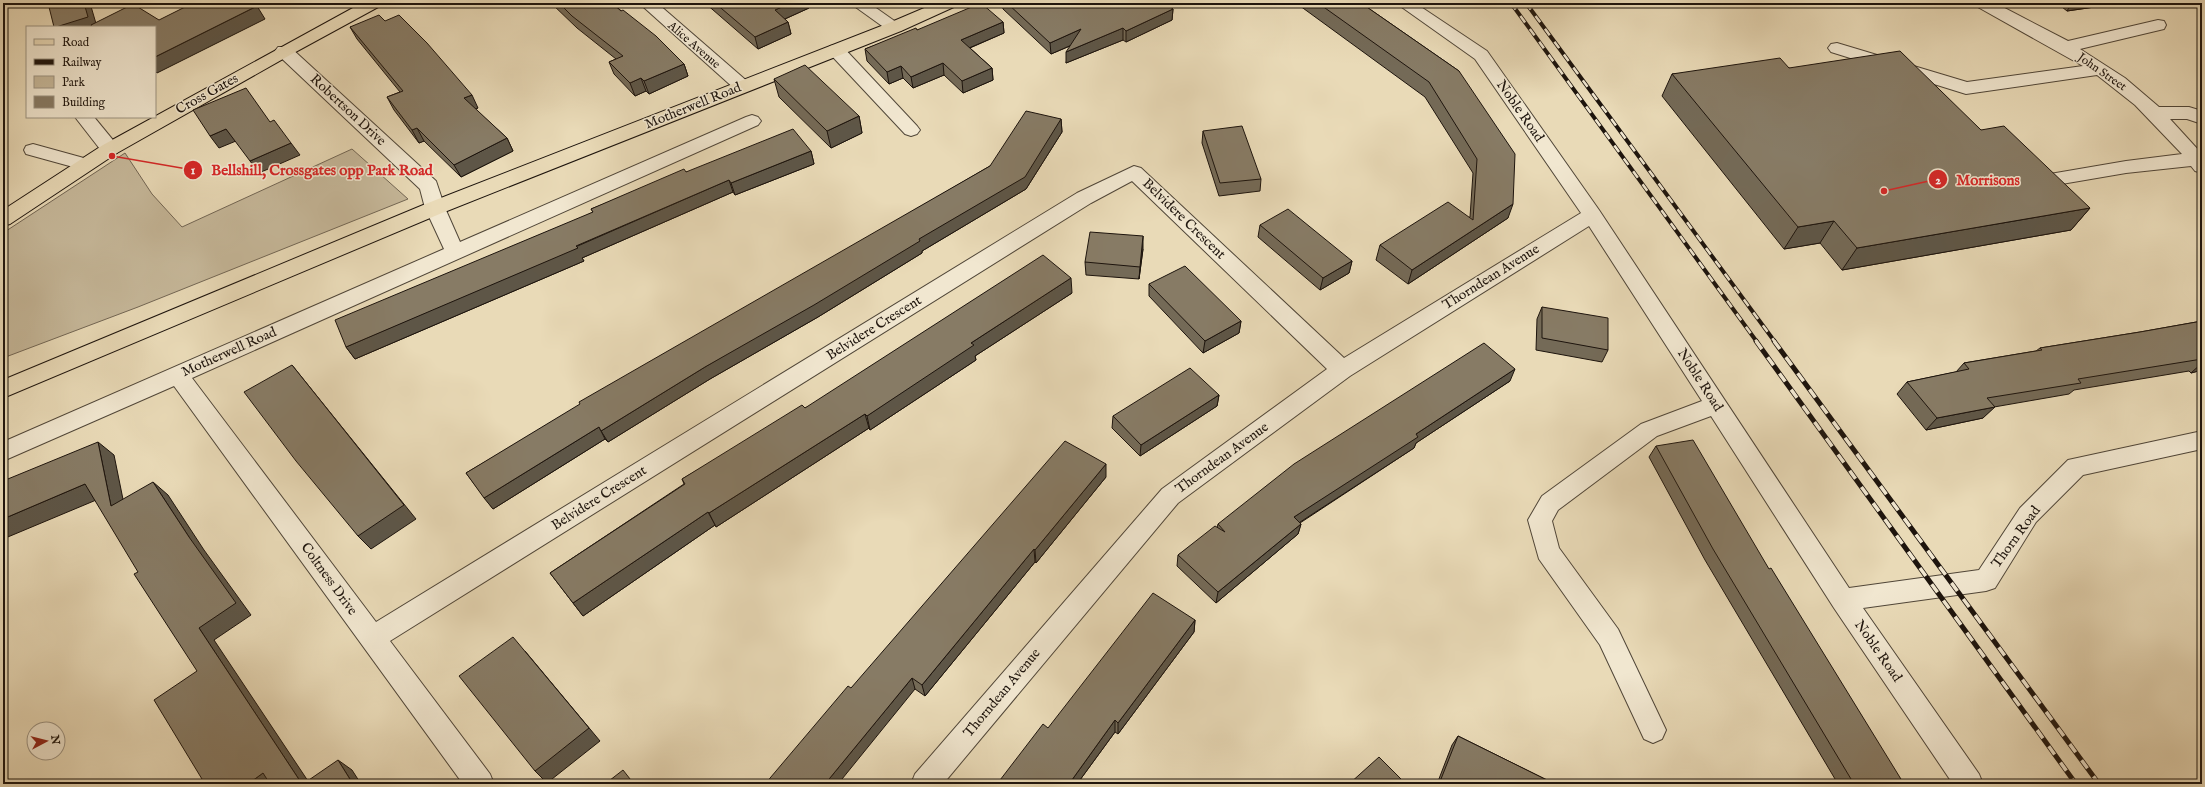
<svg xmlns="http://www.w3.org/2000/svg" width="2205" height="787" viewBox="0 0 2205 787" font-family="'IM FELL English',serif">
<rect width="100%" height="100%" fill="#e9dab7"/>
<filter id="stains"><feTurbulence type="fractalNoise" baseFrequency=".005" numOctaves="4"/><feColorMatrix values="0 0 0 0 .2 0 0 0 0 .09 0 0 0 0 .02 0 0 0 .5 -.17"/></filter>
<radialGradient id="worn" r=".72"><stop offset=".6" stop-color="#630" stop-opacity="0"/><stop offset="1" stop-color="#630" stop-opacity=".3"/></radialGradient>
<!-- green -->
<path fill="#c6b89a" stroke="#726654" d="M352,149L408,199L138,307L3,358V233L125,153L152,194L182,227Z"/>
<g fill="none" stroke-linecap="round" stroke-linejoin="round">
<defs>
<g id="minor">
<path d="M639,3H657L748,82L751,86L748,90L742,92L736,90Z"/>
<path d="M850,3H869L903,27L901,31H889Z"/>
<path d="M1396,3H1415L1487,51L1599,210L1849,588L1979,570L2020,508L2068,460L2202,431V449L2083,475L2036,522L1995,588L1986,591L1863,608L1979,774L1983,784H1953L1834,608L1711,416L1657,436L1558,510L1552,521L1559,548L1618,629L1666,730L1662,739L1653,743L1644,739L1600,645L1539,559L1528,520L1542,496L1641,424L1702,401L1589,226L1350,376L1178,503L943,784H911L915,774L1162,489L1327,369L1132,181L1091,203L390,641L490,774L494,784H463L174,386L3,461V442L444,249L425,208L420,189L278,55L275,51L278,47H290L436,181L445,208L460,242L746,117L752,115L758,117L761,121L758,125L192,378L376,622L1077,193L1134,166L1141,168L1344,358L1581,213L1475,59Z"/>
<path d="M1974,3H1995L2068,41L2158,20L2164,21L2166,25L2164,29L2080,49L2125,78L2159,107H2189L2202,111V124L2187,119H2170L2202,154V173L2195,171L2191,166L2126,173L2050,186L2043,185L2041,180L2043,175L2050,174L2126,161L2182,154L2135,105L2097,75L1966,94L1831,52L1828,48L1831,44L1837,43L1967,82L2083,66L1976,6Z"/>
<path d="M836,45L842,46L917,126L920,130L917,134L911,136L905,134L830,54L827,50L830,46Z"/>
<path d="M75,117H94L117,145L119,149L117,153L110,155L103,153Z"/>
<path d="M33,144L91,160L93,164L91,168L84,170L26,154L24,150L26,146Z"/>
</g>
<g id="major">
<path d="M362,3H382L380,6L290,55L117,153L10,224L3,226V210L103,145Z"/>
<path d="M936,3H958L956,6L901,31L442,213L3,398V380L428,203L889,23Z"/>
</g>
</defs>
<!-- minor casing -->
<use href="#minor" stroke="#504638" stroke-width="2"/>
<!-- major casing -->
<use href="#major" stroke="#1d140d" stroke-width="2"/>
<!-- minor -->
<use href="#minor" fill="#f1e7d0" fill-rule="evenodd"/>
<!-- major -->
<use href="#major" fill="#e9dab7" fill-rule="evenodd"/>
<defs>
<g id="rail-far1">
<path d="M1511,3L1757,342"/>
<path d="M1526,3L1775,342"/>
</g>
<g id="rail">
<path d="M1756,341L2076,784"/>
<path d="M1774,341L2099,784"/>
</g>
</defs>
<!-- rail-far1 casing -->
<use href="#rail-far1" stroke="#1d140d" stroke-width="4"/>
<!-- rail casing -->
<use href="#rail" stroke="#1d140d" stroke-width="5"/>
<!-- rail-far1 -->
<use href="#rail-far1" stroke="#f1e7d0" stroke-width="2.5" stroke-dasharray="8" stroke-linecap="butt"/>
<!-- rail -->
<use href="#rail" stroke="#f1e7d0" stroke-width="3.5" stroke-dasharray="10" stroke-linecap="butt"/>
</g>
<!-- wall -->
<g fill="#746a57" stroke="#1d140d">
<path d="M551,3H612L684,64L688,76L649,94L646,91L635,96L614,74L609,62L616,59L577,28Z"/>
<path d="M705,3H808L809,8L785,19L788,22L791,34L758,49Z"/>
<path d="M1002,3H1165L1173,9L1172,20L1126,42L1123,40L1066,63L1070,46L1051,54L1003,9Z"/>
<path d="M1296,3H1361L1459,71L1508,218L1408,284L1376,260L1380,245L1470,217L1473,173L1425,97Z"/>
<path d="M2057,3H2122L2067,11Z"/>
<path d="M385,21L478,108L475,109L507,138L513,151L461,177L424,141L419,143L394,110L387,97L400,92L357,39L350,27Z"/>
<path d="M1003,22L1004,33L970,48L992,68L993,80L963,93L944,75L913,88L903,78L889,84L867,61L865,49L917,30Z"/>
<path d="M1789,68L1981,130L2090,208L2071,230L1842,270L1820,243L1784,249L1662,96L1672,74Z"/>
<path d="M774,79L859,116L862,133L831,148L779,97Z"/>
<path d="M1061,119L1062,132L1026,189L922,251V253L818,317L710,379L608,442L605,439L493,509L466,473L990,166Z"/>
<path d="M1203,131L1261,179L1260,191L1219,196L1202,143Z"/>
<path d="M811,151L814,164L735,195L733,192L582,258L584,261L355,359L346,347L593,212L591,209L686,172Z"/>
<path d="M1260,225L1352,261L1349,273L1320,290L1258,237Z"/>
<path d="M1143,249L1139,279L1086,275L1085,262Z"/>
<path d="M1149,284L1241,321L1239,333L1203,353L1149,296Z"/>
<path d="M1072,293L975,356L976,360L870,430L869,428L716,527L715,525L583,616L550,573L684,484L682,479L805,408Z"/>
<path d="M1542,307L1608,350L1602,362L1536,350L1537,319Z"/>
<path d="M2202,321V370L2191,373L2189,371L2074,390L2069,394L1994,407L1983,418L1926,430L1897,394L1907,382L1956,372L1964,363L2036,351L2040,348L2140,332Z"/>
<path d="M1510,381L1416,443L1414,448L1300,523L1301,524L1298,534L1216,603L1177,566L1178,555L1217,528L1218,524Z"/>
<path d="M1219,395L1217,406L1140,456L1112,428L1113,416Z"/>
<path d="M1656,446L1904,784H1838L1705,560L1649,457Z"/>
<path d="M1106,477L1036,563L1035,562L925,696L915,689L851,688Z"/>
<path d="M1195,620L1194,632L1118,734L1115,732L1077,784H997Z"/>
<path d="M1458,736L1555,784H1437L1452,745Z"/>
</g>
<!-- shaded-wall -->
<g fill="#5e5647" stroke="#1d140d">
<path d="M84,3H90L97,27L91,25L92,27H56Z"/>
<path d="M791,3H808L809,8L778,22L775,10Z"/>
<path d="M2072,3H2122L2067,11Z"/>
<path d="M257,6L265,19L157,73L155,71V57Z"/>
<path d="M1173,9L1172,20L1126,42V31Z"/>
<path d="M788,22L791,34L758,49L755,37Z"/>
<path d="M1003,22L1004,33L962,51L961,40Z"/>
<path d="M1123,28V40L1066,63V52Z"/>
<path d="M1081,29V41L1051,54L1050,43Z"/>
<path d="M943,63L944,75L913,88L911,77Z"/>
<path d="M684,64L688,76L649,94L644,81Z"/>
<path d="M901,66L903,78L889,84L887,72Z"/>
<path d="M992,68L993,80L963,93L962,81Z"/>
<path d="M641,78L646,91L635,96L630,83Z"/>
<path d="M472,95L478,108L471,111L464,98Z"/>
<path d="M859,116L862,133L831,148L827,131Z"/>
<path d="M1061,119L1062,132L1026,189L922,251V253L818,317L710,379L608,442L601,431L705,367L919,239Z"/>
<path d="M417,128L424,141L419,143L412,130Z"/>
<path d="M226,129L236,141L219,148L210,136Z"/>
<path d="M507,138L513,151L461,177L454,165Z"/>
<path d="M291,143L300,155L259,173L250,161Z"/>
<path d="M811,151L814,164L735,195L731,183Z"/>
<path d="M729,180L733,192L582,258L584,261L355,359L346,347Z"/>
<path d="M1513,204L1508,218L1408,284L1412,270Z"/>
<path d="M2090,208L2071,230L1842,270L1857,248Z"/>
<path d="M1834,221L1820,243L1784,249L1798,227Z"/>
<path d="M1143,236V249L1139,279L1140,267Z"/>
<path d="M1352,261L1349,273L1320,290L1323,278Z"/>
<path d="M1071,278L1072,293L975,356L976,360L870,430L867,416L971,343Z"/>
<path d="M1241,321L1239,333L1203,353L1205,341Z"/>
<path d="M2202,363V370L2191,373Z"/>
<path d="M292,365L416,519L371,549L358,536Z"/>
<path d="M1515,369L1510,381L1416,443L1414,448L1291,528L1294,517L1416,434Z"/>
<path d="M1219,395L1217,406L1140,456L1141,445Z"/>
<path d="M1995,407L1983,418L1926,430L1937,418Z"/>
<path d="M865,414L869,428L716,527L709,513Z"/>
<path d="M599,427L605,439L493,509L484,498Z"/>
<path d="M98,442L114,455L127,519L111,506Z"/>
<path d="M1106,464V477L1036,563L1035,550Z"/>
<path d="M153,482L168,495L204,550L251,615L214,640L310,784H302L199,628L189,537Z"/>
<path d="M85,484L101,498L3,539V519Z"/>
<path d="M708,512L715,525L583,616L573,603Z"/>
<path d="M1301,524L1298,534L1216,603L1218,592Z"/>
<path d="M1034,549L1035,562L925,696L922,685Z"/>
<path d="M1195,620L1194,632L1118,734V723Z"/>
<path d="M525,651L600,741L547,783L535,771Z"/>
<path d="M912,678L915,689L838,784H825Z"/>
<path d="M1115,720V732L1077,784H1069Z"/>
<path d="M338,760L352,770L361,784H353Z"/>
<path d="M263,773L277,784H248Z"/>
</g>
<!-- building -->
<g fill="#877b65" stroke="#1d140d">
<path d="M48,3H84L88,17L56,27H54Z"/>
<path d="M193,3H251L257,6L155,57V27H93L91,25L133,4L159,20Z"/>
<path d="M559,3H612L621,11L623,10L656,36L684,64L644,81L641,78L630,83L609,62L623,56L572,16Z"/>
<path d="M715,3H791L775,10L788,22L755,37Z"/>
<path d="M981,3L1003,22L961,40L992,68L962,81L943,63L911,77L901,66L887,72L865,49L916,28L917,30Z"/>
<path d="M1007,3H1165L1173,9L1126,31L1123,28L1066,52L1081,29L1050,43Z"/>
<path d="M1318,3H1361L1459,71L1515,154L1513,204L1412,270L1380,245L1448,202L1473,220L1477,159L1429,82Z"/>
<path d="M379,15L385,21L399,15L427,43L472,95L464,98L507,138L454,165L417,128L412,130L387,97L403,91L350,27Z"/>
<path d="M1900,51L1981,130L2004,126L2090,208L1857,248L1834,221L1798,227L1672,74L1780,58L1789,68Z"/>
<path d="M805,65L859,116L827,131L774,79Z"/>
<path d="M246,88L270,122L274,120L291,143L250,161L226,129L210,136L193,110Z"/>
<path d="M1026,111L1061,119L1025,177L919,239L920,241L814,305L705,367L601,431L599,427L484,498L466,473L580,404L579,402L990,166Z"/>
<path d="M1242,126L1261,179L1220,183L1203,131Z"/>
<path d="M793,129L811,151L731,183L729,180L576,246L578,248L346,347L335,320L593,212L591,209L684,169L686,172Z"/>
<path d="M1288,209L1352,261L1323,278L1260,225Z"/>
<path d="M1090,232L1143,236L1140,267L1085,262Z"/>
<path d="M1043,255L1071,278L971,343L974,345L867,416L865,414L709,513L708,512L573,603L550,573L685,484L682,479L802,405L805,408Z"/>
<path d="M1185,266L1241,321L1205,341L1149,284Z"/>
<path d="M1542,307L1608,318V350L1542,338Z"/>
<path d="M2202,321V359L2078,379L2081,383L1987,398L1995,407L1937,418L1907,382L1969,369L1964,363L2042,350L2040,348L2140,332Z"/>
<path d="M1484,343L1515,369L1416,434L1418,437L1294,517L1301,524L1218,592L1178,555L1215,526L1225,532L1218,524L1294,464Z"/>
<path d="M292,365L404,505L358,536L296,461L244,392Z"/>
<path d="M1190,368L1219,395L1141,445L1113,416Z"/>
<path d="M1693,440L1769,569L1771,568L1904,784H1854L1713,549L1656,446Z"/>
<path d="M1065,441L1106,464L1035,550L1034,549L922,685L912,678L825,784H765L848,686L851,688Z"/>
<path d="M98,442L111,506L153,482L189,537L236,603L199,628L302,784H270L263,773L248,784H205L154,700L197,671L134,574L138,572L85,484L3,519V481Z"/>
<path d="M1153,593L1195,620L1118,723L1115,720L1069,784H997L1043,724L1048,728Z"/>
<path d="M513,637L589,728L535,771L459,676Z"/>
<path d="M1458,736L1555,784H1451L1441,779Z"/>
<path d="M1379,757L1406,784H1349Z"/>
<path d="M338,760L353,784H303Z"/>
<path d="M623,770L634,784H605Z"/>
</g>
<g text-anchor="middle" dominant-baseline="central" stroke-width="3" stroke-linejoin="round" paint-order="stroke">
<!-- far-street labels -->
<g font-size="12" fill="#1d140d" stroke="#f1e7d0">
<text transform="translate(694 45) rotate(41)">Alice Avenue</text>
<text transform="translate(2102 72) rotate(35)">John Street</text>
</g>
<!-- street labels -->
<g font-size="14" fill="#1d140d" stroke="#f1e7d0">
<text transform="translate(207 94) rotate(-29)">Cross Gates</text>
<text transform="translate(693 106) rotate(-22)">Motherwell Road</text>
<text transform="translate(348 110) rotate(43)">Robertson Drive</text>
<text transform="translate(1520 111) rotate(55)">Noble Road</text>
<text transform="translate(1184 219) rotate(44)">Belvidere Crescent</text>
<text transform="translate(1491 277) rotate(-32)">Thorndean Avenue</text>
<text transform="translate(874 328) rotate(-32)">Belvidere Crescent</text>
<text transform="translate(229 352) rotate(-24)">Motherwell Road</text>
<text transform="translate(1700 380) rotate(57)">Noble Road</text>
<text transform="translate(1222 458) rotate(-36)">Thorndean Avenue</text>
<text transform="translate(599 498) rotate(-32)">Belvidere Crescent</text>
<text transform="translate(2016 537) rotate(-54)">Thorn Road</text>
<text transform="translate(329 579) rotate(54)">Coltness Drive</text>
<text transform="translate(1878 651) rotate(55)">Noble Road</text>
<text transform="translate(1002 693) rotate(-50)">Thorndean Avenue</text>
</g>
</g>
<!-- callouts -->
<path fill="none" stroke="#d62828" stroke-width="1.5" d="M112 156L193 170M1884 191L1938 179"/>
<g fill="#d62828" stroke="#f1e7d0" stroke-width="1.5">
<circle cx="112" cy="156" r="4"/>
<circle cx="1884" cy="191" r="4"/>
<circle cx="193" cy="170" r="10"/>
<circle cx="1938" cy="179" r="10"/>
</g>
<g font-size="12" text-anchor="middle" font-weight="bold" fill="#fff">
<text x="193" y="174">1</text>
<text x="1938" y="184">2</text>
</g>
<g font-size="15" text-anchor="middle" font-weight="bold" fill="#d62828" stroke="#f1e7d0" stroke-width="3" stroke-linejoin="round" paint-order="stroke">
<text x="322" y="175">Bellshill, Crossgates opp Park Road</text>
<text x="1988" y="185">Morrisons</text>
</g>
<!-- margin -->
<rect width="2205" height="787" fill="none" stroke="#e9dab7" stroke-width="16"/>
<rect x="4" y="4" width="2197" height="779" fill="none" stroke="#1d140d" stroke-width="2"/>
<rect x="8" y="8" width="2189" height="771" fill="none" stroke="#1d140d"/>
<!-- legend -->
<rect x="26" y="26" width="130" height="92" fill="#f1e7d0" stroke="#9c9382"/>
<rect x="34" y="39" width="20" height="6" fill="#e9dab7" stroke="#9c9382"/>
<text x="62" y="46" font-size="12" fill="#1d140d">Road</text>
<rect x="34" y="59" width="20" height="6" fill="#1d140d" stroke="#9c9382"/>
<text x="62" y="66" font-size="12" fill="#1d140d">Railway</text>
<rect x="34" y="76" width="20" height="12" fill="#c6b89a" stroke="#9c9382"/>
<text x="62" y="86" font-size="12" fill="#1d140d">Park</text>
<rect x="34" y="96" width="20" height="12" fill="#877b65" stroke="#9c9382"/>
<text x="62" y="106" font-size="12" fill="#1d140d">Building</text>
<!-- north arrow -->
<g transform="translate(46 741) rotate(83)"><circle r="19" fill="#f1e7d0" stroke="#9c9382"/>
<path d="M0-3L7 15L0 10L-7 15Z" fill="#8f2418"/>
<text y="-6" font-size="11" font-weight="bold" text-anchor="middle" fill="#1d140d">N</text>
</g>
<rect width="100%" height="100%" filter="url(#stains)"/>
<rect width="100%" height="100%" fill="url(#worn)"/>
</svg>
